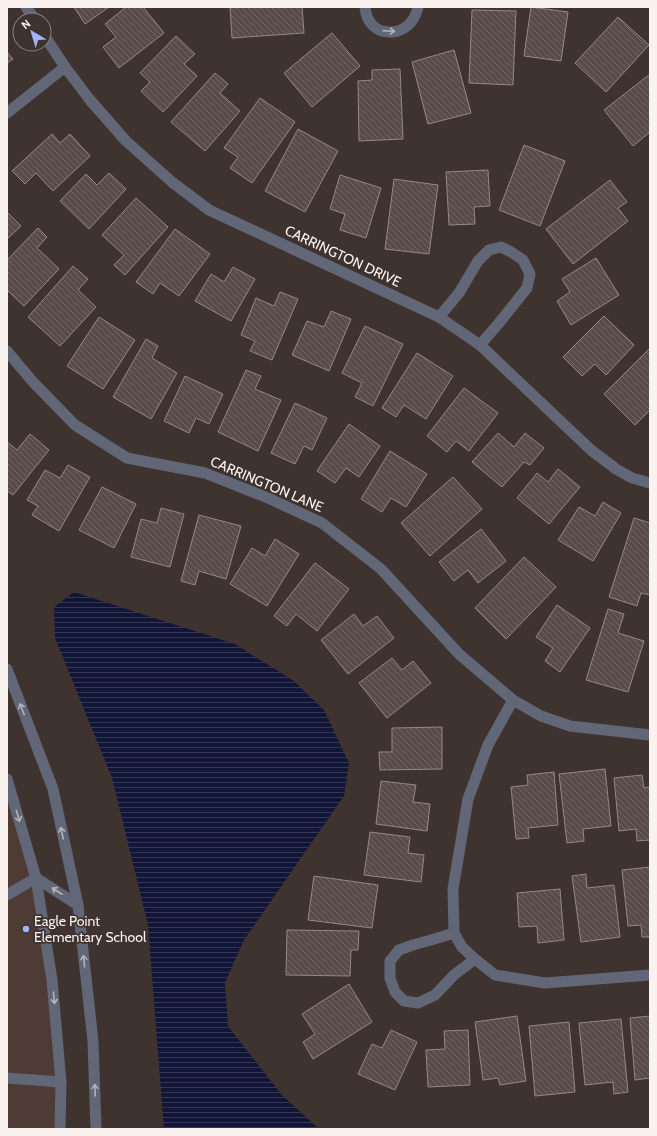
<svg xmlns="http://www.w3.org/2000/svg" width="657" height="1136" viewBox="0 0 657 1136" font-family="Cabin,sans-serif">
<defs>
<pattern id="water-rules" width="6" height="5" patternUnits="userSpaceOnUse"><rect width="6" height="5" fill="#111636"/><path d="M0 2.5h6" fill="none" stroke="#353853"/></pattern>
<pattern id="building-back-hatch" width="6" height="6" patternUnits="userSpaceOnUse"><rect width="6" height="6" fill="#584b48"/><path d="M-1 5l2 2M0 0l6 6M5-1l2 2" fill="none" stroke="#716563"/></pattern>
</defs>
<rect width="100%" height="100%" fill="#3f3330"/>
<!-- built -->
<path fill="#4e3b36" d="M7,779L36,878L52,980L60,1129H7Z"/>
<!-- water -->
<path fill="url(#water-rules)" d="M74,592L235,644L294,681L324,710L349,763L344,796L244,940L225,983L228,1026L281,1094L319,1129H164L148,925L112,778L55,638L54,607Z"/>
<!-- building -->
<g fill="url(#building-back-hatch)" stroke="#968884">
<path d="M74,7H109L85,24Z"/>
<path d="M126,7H143L164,33L119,68L103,47L116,37L105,24Z"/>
<path d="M230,7H302L304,33L232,38Z"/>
<path d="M531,7L568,12L561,61L524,56Z"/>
<path d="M472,10L516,11L513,85L469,83Z"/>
<path d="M618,17L649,45L606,92L575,63Z"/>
<path d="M332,33L360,66L312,107L284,73Z"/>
<path d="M176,36L195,54L184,64L197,76L163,112L141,91L150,82L140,73Z"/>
<path d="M454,50L471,113L428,124L412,62Z"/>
<path d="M7,52L13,59L7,63Z"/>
<path d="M400,69L403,139L359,141L358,81L372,80V70Z"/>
<path d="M215,73L228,84L220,93L240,111L205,151L171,122Z"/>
<path d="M650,74V132L633,146L604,110Z"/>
<path d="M260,98L295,122L252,183L230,168L238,157L224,148Z"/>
<path d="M298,129L338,151L305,212L265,191Z"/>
<path d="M52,134L60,143L70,134L90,156L53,191L36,173L25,184L12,171Z"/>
<path d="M524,145L565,161L540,226L499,210Z"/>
<path d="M488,170L490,206L474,207L475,224L449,225L446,172Z"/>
<path d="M109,173L126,189L89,229L60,201L86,174L97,185Z"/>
<path d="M340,175L381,188L366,238L340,230L345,214L330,209Z"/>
<path d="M394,179L438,185L429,254L385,249Z"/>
<path d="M610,180L627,202L618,208L628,221L573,264L546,229Z"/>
<path d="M136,198L168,227L125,275L114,265L124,255L102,235Z"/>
<path d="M7,212L21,226L7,239Z"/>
<path d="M38,228L47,237L37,248L59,269L24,306L7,290V260Z"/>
<path d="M175,229L210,254L179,296L160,283L153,294L136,282Z"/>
<path d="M596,258L619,295L571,325L557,301L570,292L562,279Z"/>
<path d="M73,266L88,279L78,290L96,307L60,346L28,317Z"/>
<path d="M233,267L255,279L231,321L195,301L211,274L224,282Z"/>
<path d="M280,292L298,299L272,360L250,351L255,341L241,335L256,298L274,306Z"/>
<path d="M331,311L351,319L329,371L292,355L307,321L324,327Z"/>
<path d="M604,316L634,345L606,375L595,364L582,376L563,357Z"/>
<path d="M99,317L135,340L103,389L67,366Z"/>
<path d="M365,326L403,344L373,406L355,397L362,383L342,373Z"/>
<path d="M146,339L158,346L152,358L177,373L151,419L113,397Z"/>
<path d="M650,348V410L635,425L604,394Z"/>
<path d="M417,353L453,376L426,419L404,405L396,417L382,408Z"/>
<path d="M246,370L261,376L255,389L281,400L258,451L218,432Z"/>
<path d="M185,376L223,394L209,424L196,418L189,433L164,421Z"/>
<path d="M464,388L498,413L469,451L456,441L447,452L427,436Z"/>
<path d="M295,403L327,418L312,450L304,446L295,464L271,453Z"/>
<path d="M349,424L380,446L359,477L346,468L335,483L317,471Z"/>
<path d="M498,433L514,447L525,433L544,448L530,465L524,462L502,487L472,462Z"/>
<path d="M30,434L49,450L13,495L7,491V442L17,450Z"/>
<path d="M390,451L427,474L406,507L391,498L382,512L361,499Z"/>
<path d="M68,465L90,477L59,531L32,515L38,506L27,500L45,470L60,478Z"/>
<path d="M558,469L580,487L549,524L517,498L537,473L548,482Z"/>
<path d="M453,477L482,509L430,556L401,523Z"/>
<path d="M102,487L136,504L114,548L79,530Z"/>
<path d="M603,502L621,513L593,561L558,540L579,507L595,516Z"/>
<path d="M161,508L184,514L170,567L131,557L141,519L157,523Z"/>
<path d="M199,515L241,526L226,579L199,571L195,585L181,581Z"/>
<path d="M634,518L650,523V595L641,593L637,606L609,597Z"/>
<path d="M481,529L506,561L478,583L468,570L454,581L439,562Z"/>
<path d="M275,539L299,554L267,606L230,584L252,548L265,556Z"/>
<path d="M524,557L556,587L506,639L475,608Z"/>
<path d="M315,563L349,589L317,631L296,614L287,626L274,616Z"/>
<path d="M557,605L590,628L560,672L545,661L553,648L536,637Z"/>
<path d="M608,609L624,614L618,633L644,641L628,692L586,680Z"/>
<path d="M354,614L363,626L377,616L394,638L348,674L321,640Z"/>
<path d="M392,658L402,670L413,661L431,683L387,718L359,683Z"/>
<path d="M442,727V769L380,770L379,752H392V728Z"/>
<path d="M605,769L611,826L583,829L584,841L567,843L559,774Z"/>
<path d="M554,772L558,825L528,828L529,838L516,839L511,787L528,785L527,775Z"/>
<path d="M642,775L644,788L650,787V840L637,841L636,829L619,831L614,778Z"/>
<path d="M381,781L416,785L413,802L430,804L427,831L376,824Z"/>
<path d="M370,832L410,837L408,853L424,855L421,882L364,875Z"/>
<path d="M650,867V937H642L641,925L628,926L622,870Z"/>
<path d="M586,874L587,888L614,885L620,937L581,942L572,876Z"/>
<path d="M314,876L378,885L372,928L308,920Z"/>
<path d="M560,889L564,940L538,943L537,926L519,927L517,893Z"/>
<path d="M287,930L359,931L358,950H351L350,976L286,975Z"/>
<path d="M349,984L372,1022L313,1059L303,1042L315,1034L302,1014Z"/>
<path d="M517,1016L526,1081L500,1085L498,1078L483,1080L475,1022Z"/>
<path d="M650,1016V1078L635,1080L630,1018Z"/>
<path d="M621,1019L628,1092L614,1094L613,1082L585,1085L579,1023Z"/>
<path d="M569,1022L575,1092L535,1096L529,1026Z"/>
<path d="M391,1030L417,1042L395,1090L358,1074L372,1044L382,1048Z"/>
<path d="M468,1030L470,1085L428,1087L426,1050L445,1049L444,1031Z"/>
</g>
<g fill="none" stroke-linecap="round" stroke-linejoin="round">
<!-- service -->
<g stroke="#626778" stroke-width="11">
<path d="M7,895L36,878L78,905"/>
<path d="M7,1078L61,1082"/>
</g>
<!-- minor -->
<g stroke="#626778" stroke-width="11">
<path d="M26,7L35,20"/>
<path d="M365,7C367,40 411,41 418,7"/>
<path d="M44,35L65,67L90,100L126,141L172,182L209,210L439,317L480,345L591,450L616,469L632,478L650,483"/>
<path d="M7,113L65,67"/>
<path d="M439,317L459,293L478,261L489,250L501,247L511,252L523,260L530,274L527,288L499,323L480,345"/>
<path d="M7,351L33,382L75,425L127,458L205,473L268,498L322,523L381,569L459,654L513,700L541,716L570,726L650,735"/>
<path d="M7,669L53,789L78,905L93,1041L96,1129"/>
<path d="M513,700L488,745L468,799L453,889L454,933L462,947L475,959L495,975L545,983L650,975"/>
<path d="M7,779L36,878L52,980L61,1082L60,1129"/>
<path d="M454,933L431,940L413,945L399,950L390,961V978L395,992L404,1001L418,1003L435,995L454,975L475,959"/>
</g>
</g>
<!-- one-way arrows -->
<defs><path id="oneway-shaft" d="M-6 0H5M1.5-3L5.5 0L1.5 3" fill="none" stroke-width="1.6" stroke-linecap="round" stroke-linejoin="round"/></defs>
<g stroke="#b6b3b9">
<use href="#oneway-shaft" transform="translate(389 31) rotate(3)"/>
<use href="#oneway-shaft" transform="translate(22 709) rotate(-111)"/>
<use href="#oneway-shaft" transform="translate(18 816) rotate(74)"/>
<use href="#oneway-shaft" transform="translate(62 833) rotate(-102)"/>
<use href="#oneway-shaft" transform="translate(57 891) rotate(-147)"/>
<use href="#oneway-shaft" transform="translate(84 961) rotate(-96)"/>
<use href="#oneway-shaft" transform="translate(54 998) rotate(85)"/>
<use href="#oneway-shaft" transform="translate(95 1090) rotate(-92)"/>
</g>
<!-- markers -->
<circle fill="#a0b3fd" stroke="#3f3330" stroke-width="1.5" cx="26" cy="929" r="4"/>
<g text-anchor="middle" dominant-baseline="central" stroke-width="3.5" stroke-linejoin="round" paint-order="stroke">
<!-- street labels -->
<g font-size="14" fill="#faf2ef" stroke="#3f3330">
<text transform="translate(343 256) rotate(25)">CARRINGTON DRIVE</text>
<text transform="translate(267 484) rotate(23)">CARRINGTON LANE</text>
</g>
<!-- poi labels -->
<g font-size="14" fill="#faf2ef" stroke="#3f3330" text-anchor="start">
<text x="34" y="921">Eagle Point<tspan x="34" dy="16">Elementary School</tspan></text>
</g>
</g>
<!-- border -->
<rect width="657" height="1136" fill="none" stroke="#faf2ef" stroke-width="16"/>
<!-- north arrow -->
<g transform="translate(32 32) rotate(322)"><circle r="19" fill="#3f3330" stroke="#8a7f7c"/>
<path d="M0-3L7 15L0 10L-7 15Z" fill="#a0b3fd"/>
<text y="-6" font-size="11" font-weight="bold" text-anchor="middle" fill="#faf2ef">N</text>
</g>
</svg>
